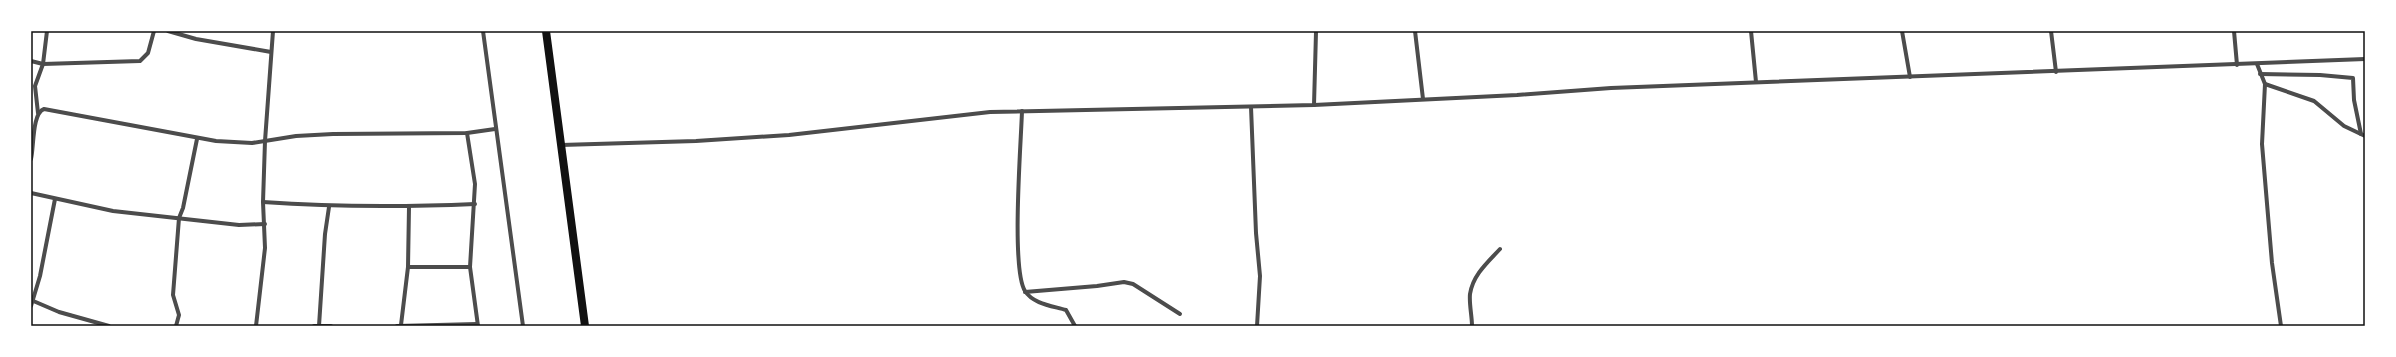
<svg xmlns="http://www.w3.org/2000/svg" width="2396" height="357" viewBox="0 0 2396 357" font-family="'Nunito Sans',sans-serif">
<rect width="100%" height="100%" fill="#fff"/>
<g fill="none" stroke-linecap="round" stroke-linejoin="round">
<!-- minor -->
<g stroke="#4c4c4c" stroke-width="4">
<path d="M168,31L196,39L271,52"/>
<path d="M483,31L523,326"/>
<path d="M1415,31L1423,99"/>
<path d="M1751,31L1756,82"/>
<path d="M1902,31L1910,77"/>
<path d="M2051,31L2056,72"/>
<path d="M2234,31L2237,65"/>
<path d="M31,61L43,64L140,61L148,53L154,31"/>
<path d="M2257,64L2265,84L2262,144L2272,263L2281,326"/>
<path d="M2260,74L2320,75L2353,78L2354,100L2361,134"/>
<path d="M2265,84L2314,101L2344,126L2365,136"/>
<path d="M1314,105L1316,32"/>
<path d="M1251,107L1256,233L1260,276L1257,326"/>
<path d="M1022,111C1021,144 1011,269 1025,291C1033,304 1053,306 1066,310L1075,326"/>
<path d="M38,113L35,86L43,64L47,31"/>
<path d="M467,133L475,184L470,267L478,326"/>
<path d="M561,145L696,141L789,135L990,112L1314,105L1517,95L1611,88L2365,59"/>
<path d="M31,159C34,147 32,113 44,109L216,141L252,143L296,136L333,134L467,133L495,129"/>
<path d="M31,193L113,211L239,225L265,224"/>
<path d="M263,202C334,207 404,207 475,204"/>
<path d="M408,267H470"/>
<path d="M1025,292L1097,286L1124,282L1133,284L1180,314"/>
<path d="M31,300L59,312L109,326"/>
<path d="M31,306L40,276L55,199"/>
<path d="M401,325L408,267L409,207"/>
<path d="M176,326L179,315L173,295L179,218L183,208L197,139"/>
<path d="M256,326L265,248L263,202L265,141L273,31"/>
<path d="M314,326H331"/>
<path d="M319,326L325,234L329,207"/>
<path d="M397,326L477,324"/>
<path d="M1472,326C1472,316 1469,304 1470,294C1473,275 1487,263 1500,249"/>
</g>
<!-- trunk -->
<path stroke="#111" stroke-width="8" d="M546,31L585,326"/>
</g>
<!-- border -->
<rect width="2396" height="357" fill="none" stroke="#ffffff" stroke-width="64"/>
<rect x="32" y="32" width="2332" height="293" fill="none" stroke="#111" stroke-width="1.5"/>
</svg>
